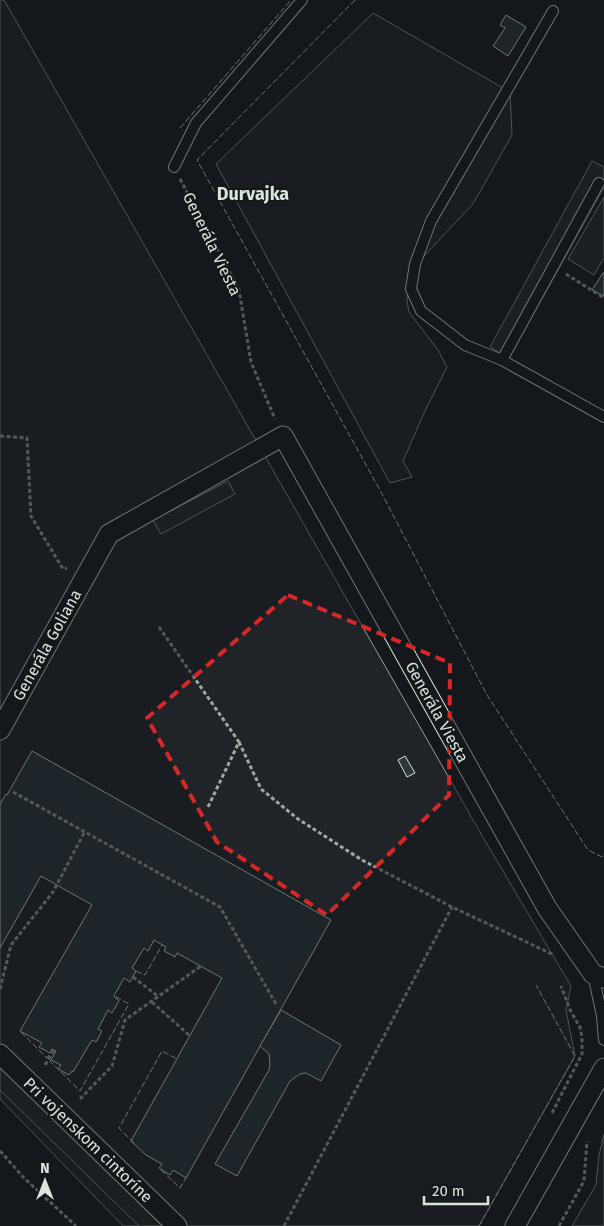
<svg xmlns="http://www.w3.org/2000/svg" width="604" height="1226" viewBox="0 0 604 1226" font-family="'Fira Sans',sans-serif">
<rect width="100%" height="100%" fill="#14181c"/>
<!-- green -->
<g fill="#202428" stroke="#939e99">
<path d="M0,0H4L484,839L571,986L566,1010L575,1056L479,1226H123L0,1099Z"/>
<path d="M373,13L510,92L512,135L473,204L409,272L407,301L409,312L438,350L447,367L425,411L403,461L412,477L390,483L216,164Z"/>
<path d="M604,1134V1226H572L596,1185L599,1155Z"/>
</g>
<!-- parking -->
<g fill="#24282b" stroke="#939e99">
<path d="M592,161L604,167V187L509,358L490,347Z"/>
<path d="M604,197V258L594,275L568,259Z"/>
<path d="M228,481L235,494L161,534L153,520Z"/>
<path d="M0,1066L162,1226H139L0,1090Z"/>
</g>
<!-- building -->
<g fill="#2c363c" stroke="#d8e6dc">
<path d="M506,15L526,27L508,56L493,46L505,28L500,25Z"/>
<path d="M603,273H604V296L592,290Z"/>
<path d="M32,751L331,920L186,1178L173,1170L170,1175L159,1168L162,1164L146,1155L131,1141L222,978L177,953L175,957L164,951L166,947L154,940L148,951L144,948L132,968L136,971L130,982L124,978L114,996L119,1001L112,1013L108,1010L98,1029L102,1031L96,1042L92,1040L73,1072L72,1071L69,1075L58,1069L61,1065L51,1060L56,1051L52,1049L50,1053L39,1047L42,1043L20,1031L92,905L41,876L0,948V804L6,794L7,795Z"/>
<path d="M405,756L415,773L407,777L398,760Z"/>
<path d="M281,1010L341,1045L321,1081L306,1073L300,1074L290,1081L237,1176L215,1164L269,1070L270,1064L269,1054L260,1046Z"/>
</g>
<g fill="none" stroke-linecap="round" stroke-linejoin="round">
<defs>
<g id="service">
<path d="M174,167L196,123L302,0"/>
<path d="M599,183L502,360L604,417"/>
<path d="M502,360L465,345L421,311L411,289L415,264L431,221L553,11"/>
<path d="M593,974L602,1016L604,1040"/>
</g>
<g id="minor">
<path d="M0,730L109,534L283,436L547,908L593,974L604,978"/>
<path d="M0,1054L177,1226"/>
<path d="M515,1226L604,1068"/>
</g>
</defs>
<!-- service casing -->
<use href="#service" stroke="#d8e6dc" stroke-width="12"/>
<!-- minor casing -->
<use href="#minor" stroke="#d8e6dc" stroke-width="21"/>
<!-- path -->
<g stroke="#9da8a2" stroke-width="3" stroke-dasharray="4 2.5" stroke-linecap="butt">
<path d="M180,179L239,290L251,362L275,419"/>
<path d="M566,274L604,298"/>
<path d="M0,436L27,438L31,516L63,569L67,568"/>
<path d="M159,627L239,742L207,809"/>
<path d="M239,742L261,789L298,819L362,860L452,907L554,955"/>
<path d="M13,792L220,907L276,1004"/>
<path d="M133,977L159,997"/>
<path d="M0,989L11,945L53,892L84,833"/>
<path d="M152,1002L190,1036"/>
<path d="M45,1065L54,1050"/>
<path d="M80,1099L112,1066L125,1020L201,966"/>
<path d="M552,1113L582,1054V1037L580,1027L571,1012L561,986"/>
<path d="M0,1151L24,1178L76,1226"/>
<path d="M284,1226L452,907"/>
<path d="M559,1226L584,1181L587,1141"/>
</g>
<!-- service -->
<use href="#service" stroke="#14181c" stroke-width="10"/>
<!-- minor -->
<use href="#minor" stroke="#14181c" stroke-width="19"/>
<!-- fence -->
<g stroke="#d8e6dc" stroke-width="1" stroke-dasharray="6 2.5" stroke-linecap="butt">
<path d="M355,0L197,160L381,492L487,695L588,850L602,857L604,854"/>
<path d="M180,128L291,0"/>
<path d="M136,971L145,975L162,945"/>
<path d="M21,1032L47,1058L50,1053"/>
<path d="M51,1060L50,1061L80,1091L129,1004L116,997"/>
<path d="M134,1143L119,1128L162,1051L177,1059"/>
<path d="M161,1170L180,1188L187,1176"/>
<path d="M479,1226L575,1056L536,985"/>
</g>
</g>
<!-- marked area -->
<path d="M0 0H604V1226H0ZM288,595L450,663L449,795L327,915L217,842L147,718Z" fill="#14181c" fill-opacity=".55" fill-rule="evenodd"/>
<path fill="none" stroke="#d62828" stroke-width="4" stroke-dasharray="10 6" stroke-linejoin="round" d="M288,595L450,663L449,795L327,915L217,842L147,718Z"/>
<g text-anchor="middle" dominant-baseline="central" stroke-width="4" stroke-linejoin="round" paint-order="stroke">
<!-- street labels -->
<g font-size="16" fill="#d8e6dc" stroke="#14181c">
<text transform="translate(212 244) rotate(64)">Generála Viesta</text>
<text transform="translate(47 645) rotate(-61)">Generála Goliana</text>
<text transform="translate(437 712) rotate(61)">Generála Viesta</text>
<text transform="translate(88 1140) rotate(44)">Pri vojenskom cintoríne</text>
</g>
<!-- neighbourhood labels -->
<g font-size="18" font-weight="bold" fill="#d8e6dc" stroke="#14181c">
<text x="253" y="194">Durvajka</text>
</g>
</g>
<!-- north arrow -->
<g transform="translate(45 1181)" stroke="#14181c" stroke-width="4" paint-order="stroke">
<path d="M0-4L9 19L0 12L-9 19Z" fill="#d8e6dc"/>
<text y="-8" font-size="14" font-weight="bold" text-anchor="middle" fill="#d8e6dc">N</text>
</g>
<!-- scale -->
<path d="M424 1196v8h64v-8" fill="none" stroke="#d8e6dc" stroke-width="2.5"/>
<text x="432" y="1196" font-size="15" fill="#d8e6dc" stroke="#14181c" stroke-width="4" paint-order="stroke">20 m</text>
</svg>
